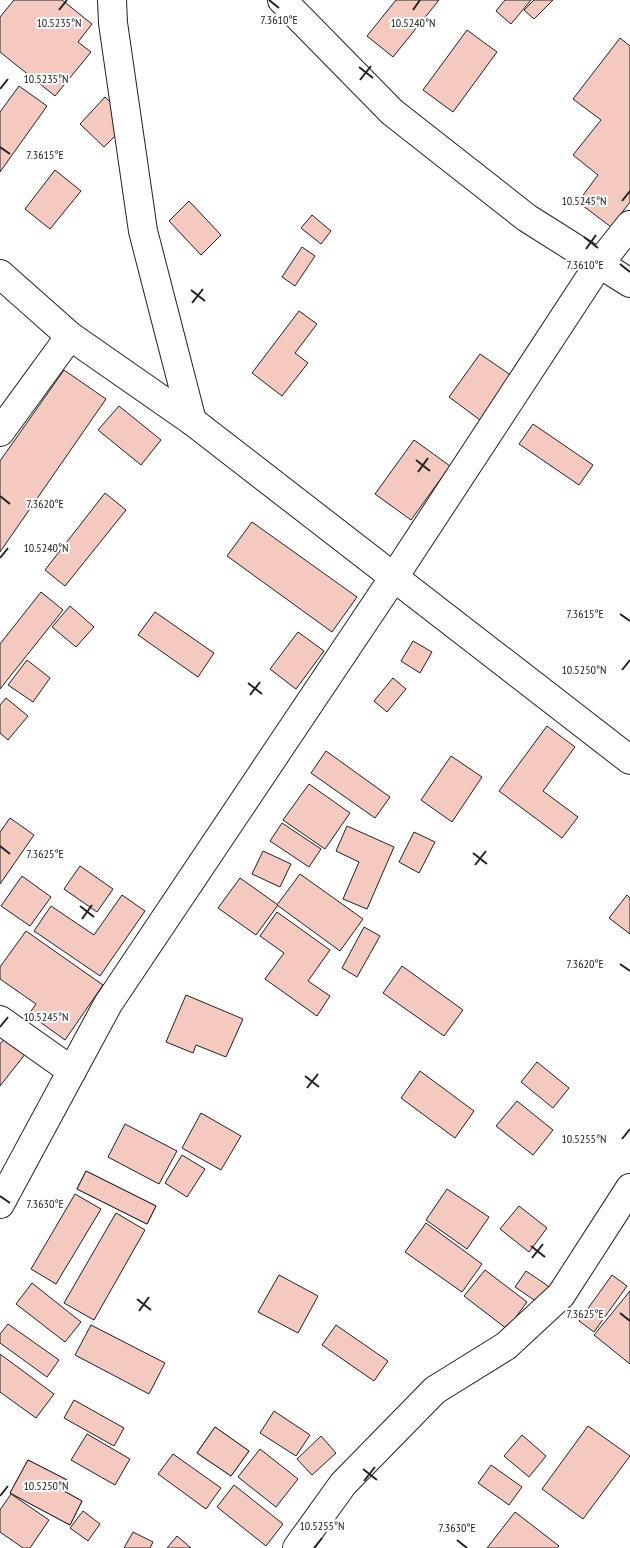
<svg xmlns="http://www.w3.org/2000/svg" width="630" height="1548" viewBox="0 0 630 1548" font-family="'PT Sans Narrow',sans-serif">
<rect width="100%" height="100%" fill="#fff"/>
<!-- building -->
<g fill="#f3c9c0" stroke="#222">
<path d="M14,0H62L92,24L78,42L91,52L55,96L0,52V17Z"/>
<path d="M396,0H439L393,57L367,36Z"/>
<path d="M505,0H531L511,24L496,11Z"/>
<path d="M534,0H553L534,19L524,10Z"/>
<path d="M467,30L497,52L453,112L423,90Z"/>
<path d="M620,38L630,46V202L611,227L578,202L598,175L573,155L601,120L573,99Z"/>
<path d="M19,86L47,106L0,172V112Z"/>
<path d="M105,97L130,121L104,147L80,124Z"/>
<path d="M55,170L81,191L50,229L25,209Z"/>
<path d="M189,201L221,235L201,255L169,221Z"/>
<path d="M312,215L331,231L321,244L301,228Z"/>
<path d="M302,247L315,256L295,286L282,277Z"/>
<path d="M299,311L317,324L295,353L308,363L282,396L252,373Z"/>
<path d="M480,354L515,378L484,423L449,397Z"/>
<path d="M64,370L106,399L0,552V461Z"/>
<path d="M119,406L161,440L141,465L98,430Z"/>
<path d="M533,424L593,465L579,485L519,444Z"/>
<path d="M414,440L450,466L411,520L375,494Z"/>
<path d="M105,493L126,510L65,586L45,570Z"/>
<path d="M252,522L357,597L332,632L227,556Z"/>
<path d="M41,592L63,610L0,689V644Z"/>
<path d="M70,606L94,627L76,647L52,627Z"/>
<path d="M155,612L214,653L198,677L138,635Z"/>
<path d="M298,632L324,651L296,689L270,669Z"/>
<path d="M413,641L432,652L420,673L401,661Z"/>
<path d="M27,660L50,678L33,702L8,685Z"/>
<path d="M393,678L406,689L387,712L374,701Z"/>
<path d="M6,698L28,716L8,740L0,733V705Z"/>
<path d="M547,726L575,747L543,791L578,817L562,838L499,791Z"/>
<path d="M326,751L390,797L375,818L311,773Z"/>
<path d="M451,756L482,777L452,822L421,800Z"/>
<path d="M309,784L350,813L325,849L283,820Z"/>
<path d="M10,818L34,835L0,884V832Z"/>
<path d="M282,823L321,849L309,867L270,841Z"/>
<path d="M347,826L394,847L367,909L343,899L359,862L336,851Z"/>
<path d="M414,832L435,842L419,873L399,862Z"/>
<path d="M263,851L291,864L280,887L252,874Z"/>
<path d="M80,866L113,889L97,912L64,889Z"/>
<path d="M300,874L363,919L340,951L277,905Z"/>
<path d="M22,876L51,897L30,926L1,906Z"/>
<path d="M240,878L278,905L256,935L218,908Z"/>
<path d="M122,895L145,911L100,976L34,931L51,906L94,935Z"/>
<path d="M627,895L630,898V934L609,918Z"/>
<path d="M277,912L330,950L308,981L330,996L317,1016L265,979L284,953L260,936Z"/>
<path d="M364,927L380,936L357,977L342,968Z"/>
<path d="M26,931L103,985L65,1040L29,1014L36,1004L0,979V967Z"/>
<path d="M402,966L463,1010L444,1036L383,993Z"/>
<path d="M186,995L243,1019L226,1057L196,1045L193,1053L166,1042Z"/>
<path d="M6,1037L26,1053L0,1086V1044Z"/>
<path d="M537,1062L569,1088L553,1108L521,1082Z"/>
<path d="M420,1071L474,1111L455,1138L401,1098Z"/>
<path d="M517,1101L553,1130L533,1155L496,1126Z"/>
<path d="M201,1113L241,1136L221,1170L182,1148Z"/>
<path d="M125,1124L177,1151L159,1184L108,1157Z"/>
<path d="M182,1155L205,1169L187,1197L165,1183Z"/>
<path d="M86,1171L156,1206L147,1224L77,1189Z"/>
<path d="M86,1171L156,1206L147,1224L77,1189Z"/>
<path d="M447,1189L489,1217L467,1249L426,1220Z"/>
<path d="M75,1194L101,1209L56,1284L31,1269Z"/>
<path d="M519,1206L547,1228L529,1252L500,1229Z"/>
<path d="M116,1213L145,1230L94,1320L64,1303Z"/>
<path d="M426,1223L482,1264L462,1292L405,1252Z"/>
<path d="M485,1270L527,1302L507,1329L464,1296Z"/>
<path d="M526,1271L554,1290L543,1306L515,1287Z"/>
<path d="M279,1275L318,1296L298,1333L258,1312Z"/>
<path d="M612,1275L627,1286L594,1332L579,1321Z"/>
<path d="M32,1283L81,1322L65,1342L16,1304Z"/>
<path d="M630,1291V1364L594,1335Z"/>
<path d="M8,1324L59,1360L47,1377L0,1343V1334Z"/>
<path d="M91,1325L165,1363L149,1394L75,1355Z"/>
<path d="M336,1325L388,1361L374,1381L322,1345Z"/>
<path d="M0,1354L54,1394L36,1418L0,1392Z"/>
<path d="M74,1400L124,1428L114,1446L64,1418Z"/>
<path d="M274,1411L310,1435L296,1456L260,1433Z"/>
<path d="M588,1426L630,1456L583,1519L542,1489Z"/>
<path d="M215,1427L249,1451L231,1476L197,1453Z"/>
<path d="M215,1427L249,1451L231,1476L197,1453Z"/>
<path d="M87,1434L130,1459L115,1485L71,1460Z"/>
<path d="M522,1435L546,1456L529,1477L504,1456Z"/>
<path d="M321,1436L336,1453L312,1475L297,1459Z"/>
<path d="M260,1449L298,1479L276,1507L238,1477Z"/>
<path d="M173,1454L221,1488L206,1509L158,1474Z"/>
<path d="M28,1460L67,1480L62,1490L82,1501L70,1525L10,1493Z"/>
<path d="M28,1460L67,1480L62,1490L82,1501L70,1525L10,1493Z"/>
<path d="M491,1465L522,1487L509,1505L478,1483Z"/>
<path d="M234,1485L283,1524L266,1546L217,1507Z"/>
<path d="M11,1494L49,1520L30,1548H23L0,1532V1510Z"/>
<path d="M83,1511L100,1524L88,1541L70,1528Z"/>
<path d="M515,1512L559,1546L557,1548H487Z"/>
<path d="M133,1532L153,1542L150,1548H124Z"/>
<path d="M177,1536L191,1548H167Z"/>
</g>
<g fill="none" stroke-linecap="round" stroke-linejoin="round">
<defs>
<g id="minor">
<path d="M112,0L113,23L143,231L192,421"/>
<path d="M282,0L392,112L527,218L630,283"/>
<path d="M0,274L70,336L192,421L630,760"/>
<path d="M0,432L70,336"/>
<path d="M0,1020L72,1071"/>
<path d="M0,1204L108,1004L394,577L599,264L630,225"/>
<path d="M297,1548L343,1484L435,1390L506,1346L561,1295L630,1188"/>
</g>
</defs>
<!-- minor casing -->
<use href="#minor" stroke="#222" stroke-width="30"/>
<!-- minor -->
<use href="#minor" stroke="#fff" stroke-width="28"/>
</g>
<!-- ticks -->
<path fill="none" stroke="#222" stroke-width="2" d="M269,0L279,8M59,10L67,0M413,10L420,0M359,67L373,78M360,80L371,66M0,89L8,79M0,147L10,154M622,201L630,191M584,237L598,248M586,249L596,235M620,264L630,272M191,290L205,301M192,303L203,289M416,460L430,471M418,472L428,458M0,496L10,504M0,558L8,548M620,614L630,621M622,670L630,660M248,683L262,694M250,695L260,682M0,846L10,854M473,853L487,864M475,865L486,851M80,906L94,917M82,919L92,905M620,964L630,971M0,1027L8,1017M305,1076L319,1087M307,1088L318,1074M622,1139L630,1129M0,1196L10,1203M531,1246L545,1257M532,1258L543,1244M137,1299L151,1310M139,1311L149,1297M620,1313L630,1321M363,1469L377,1480M364,1481L375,1467M0,1496L8,1486M457,1540L467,1548M314,1548L322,1538"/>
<g font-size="12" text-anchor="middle" fill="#222" stroke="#fff" stroke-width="4" stroke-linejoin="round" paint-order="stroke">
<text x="279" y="24">7.3610°E</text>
<text x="59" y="27">10.5235°N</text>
<text x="413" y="27">10.5240°N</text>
<text x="46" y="83">10.5235°N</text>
<text x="45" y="159">7.3615°E</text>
<text x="584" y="205">10.5245°N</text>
<text x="585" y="269">7.3610°E</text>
<text x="45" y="508">7.3620°E</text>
<text x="46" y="552">10.5240°N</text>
<text x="585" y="618">7.3615°E</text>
<text x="584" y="674">10.5250°N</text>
<text x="45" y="858">7.3625°E</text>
<text x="585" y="968">7.3620°E</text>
<text x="46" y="1021">10.5245°N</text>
<text x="584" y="1143">10.5255°N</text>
<text x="45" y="1208">7.3630°E</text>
<text x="585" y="1318">7.3625°E</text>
<text x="46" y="1490">10.5250°N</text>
<text x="322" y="1530">10.5255°N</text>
<text x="457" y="1532">7.3630°E</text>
</g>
</svg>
